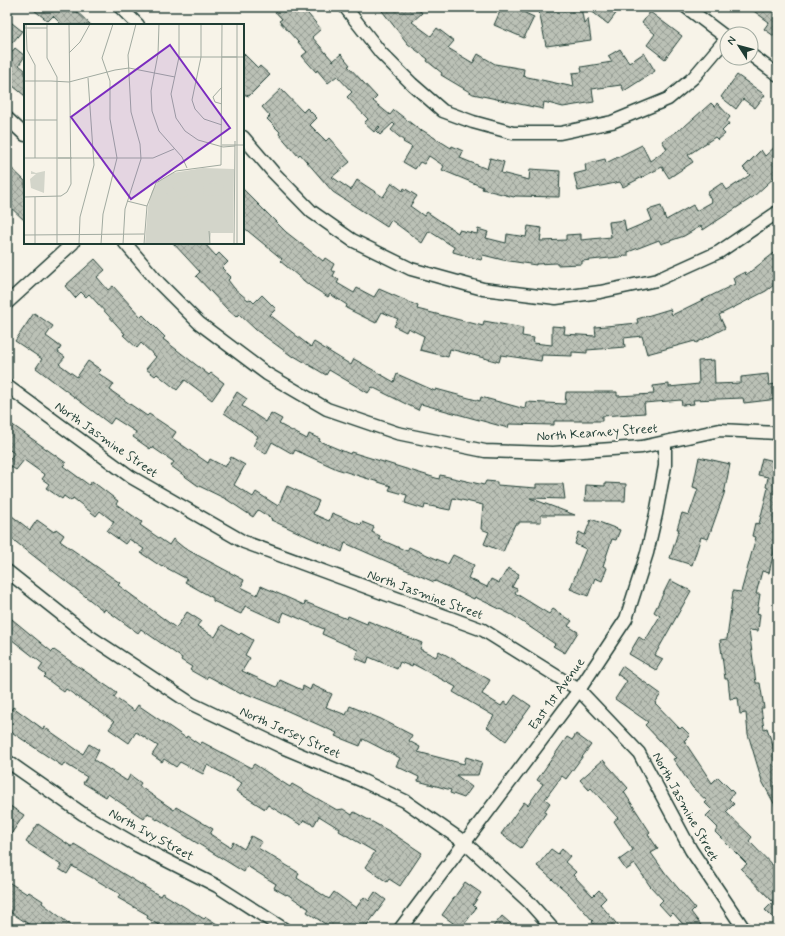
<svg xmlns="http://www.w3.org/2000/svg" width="785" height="936" viewBox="0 0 785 936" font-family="Mynerve,sans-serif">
<defs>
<pattern id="building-cross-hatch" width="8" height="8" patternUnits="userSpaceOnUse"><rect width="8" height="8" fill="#bbc1b6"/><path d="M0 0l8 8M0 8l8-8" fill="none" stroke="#979e95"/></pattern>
</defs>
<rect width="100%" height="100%" fill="#f7f3e8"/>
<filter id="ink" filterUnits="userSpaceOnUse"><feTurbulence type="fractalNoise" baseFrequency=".025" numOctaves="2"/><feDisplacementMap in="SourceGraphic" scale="8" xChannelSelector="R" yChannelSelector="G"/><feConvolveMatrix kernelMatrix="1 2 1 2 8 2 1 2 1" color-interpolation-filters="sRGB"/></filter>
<g filter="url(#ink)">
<!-- building -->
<g fill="url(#building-cross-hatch)" stroke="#1f3d34">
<path d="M30,7H72L91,25H62L53,16L48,21Z"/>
<path d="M271,7H302L321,29L312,37L333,61L341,54L350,65L348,66L377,97L373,101L390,115L394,110L421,131L422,130L451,148L452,146L463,151L460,158L487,169L490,158L504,162L501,173L529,180L530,169L560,171L559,197L515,196L514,197L482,189L483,187L442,170L444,166L429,156L424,164L420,162L415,169L403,162L412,147L403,142L404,141L391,130L395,125L393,123L380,135L376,131L380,127L379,126L374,132L364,123L368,119L347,97L352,92L337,76L328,83L317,70L316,72L302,56L307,52L279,21L282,19Z"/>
<path d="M379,7H417L422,13L412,22L431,36L437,28L454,41L448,48L473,63L478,54L495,64L524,69L523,76L574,87L572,73L582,72L581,67L612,62L608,56L620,49L629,63L644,53L655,71L624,91L621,85L592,89L594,102L563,107L544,102L543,109L473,94L441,75L442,73L427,61L428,59L408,44Z"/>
<path d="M502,7H512L534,17L524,38L494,25Z"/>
<path d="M560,7H581L584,24L588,19L591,40L546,46L539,11Z"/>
<path d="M586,7H621L608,24Z"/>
<path d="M748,7H778V31L774,36L764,29L769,22Z"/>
<path d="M650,12L682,36L665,59L647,45L655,34L642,23Z"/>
<path d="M7,19L22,31L13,42L7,37Z"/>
<path d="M15,48L25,56L19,65L25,70V96L7,81V58Z"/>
<path d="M243,53L258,68L260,66L270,75L249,96L243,94Z"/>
<path d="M737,75L765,95L755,108L743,99L736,109L721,97Z"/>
<path d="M281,89L303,112L307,108L317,118L310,125L326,141L329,138L350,162L332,177L351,190L357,180L383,197L392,183L403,191L404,188L417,196L410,206L424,216L427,212L458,233L459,230L477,234L478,229L488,232L486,238L506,243L507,234L526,237L528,226L542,228L540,241L566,240V235L581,234V240L611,237L609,222L624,220L626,231L652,220L648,210L661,206L666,220L693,205L696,211L712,202L707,193L722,183L727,190L750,175L743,168L761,150L765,156L778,144V174L753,197L703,230L701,226L684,236L661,244L659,240L628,252V256L582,261V264L557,265V263L536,264V265L503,260L483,255L481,260L453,252L454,247L429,231L422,243L391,220L387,227L333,192L300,154L298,156L279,134L280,132L267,119L270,116L262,107Z"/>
<path d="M711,103L715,107L717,103L730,117L727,121L729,124L722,131L725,134L718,140L715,137L688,155L693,162L669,178L662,167L623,187L620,182L578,191L574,174L586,171L585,164L605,159L606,163L642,145L650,161L667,149L662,141L685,126Z"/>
<path d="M7,164L25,181V221L7,204Z"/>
<path d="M243,189L286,232L323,261L325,258L334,264L331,270L335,272L333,276L339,280L337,283L354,293L357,288L374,297L379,289L418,306L417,309L483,326L484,321L523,328L522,336L534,338L533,343L552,345V326L565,327L564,334L596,336L595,327L638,323L637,319L670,309L672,315L735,284L733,278L745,272L746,275L778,250V282L766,291L719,315L725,328L696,343L695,341L647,354L642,336L624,338L625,347L587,350V353L572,352V356L542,355L541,361L501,355L499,362L450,349L448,357L420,350L424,336L408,328L406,332L394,326L398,319L382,312L376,323L346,308L347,305L330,294L328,297L309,285L280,261L282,259L243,227Z"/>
<path d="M173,243H204L216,256L219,253L228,262L222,268L231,277L228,280L234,288L248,300L250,299L254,303L262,295L276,309L270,315L311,347L314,342L351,365L354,359L394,382L397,374L435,391L436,389L480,401L481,397L525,409L526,402L565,404L566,392H617V396L654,394L653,386L669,384V387L699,384L698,361L714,360L715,384L741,383V377L768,374L769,385L776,384L778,399L744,403L743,398L693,400L694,404L682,405L681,400L644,403L645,413L602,416V421H554V425L509,424L508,428L421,404L418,410L372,387L368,393L329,370L326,375L294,356L293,357L256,330L239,314L236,317L227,309L196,276L200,272Z"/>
<path d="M95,259L105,270L97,277L108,290L113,286L141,317L143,315L165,337L163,339L209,375L211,373L224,383L212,400L185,380L177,390L157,374L155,376L146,369L156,357L141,343L137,348L123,335L125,334L89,294L86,297L81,292L75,298L65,286Z"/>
<path d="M34,313L53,326L46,336L61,347L58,352L65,357L59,364L77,377L88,361L101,370L98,373L114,384L110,390L147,416L149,414L176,432L172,438L208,463L210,459L225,467L231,457L245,465L234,485L253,497L256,492L278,506L287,486L319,501L313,514L329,521L332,513L361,525L362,522L374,527L372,532L380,536L379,539L407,551L409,547L448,564L453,555L474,565L468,578L487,587L491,579L499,583L508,568L519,574L512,587L517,589L515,593L549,614L553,609L572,621L568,626L578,632L565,653L553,646L555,644L512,615L475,597L474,599L435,581L434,582L345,543L342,552L271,520L272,519L258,510L253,517L226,499L197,485L171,466L174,462L152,447L150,449L133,437L136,432L114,418L110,424L36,368L42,359L15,341Z"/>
<path d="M237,392L247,399L242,406L266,422L271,413L282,419L279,424L307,439L309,434L320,439L319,441L350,454L351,452L439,479L440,475L484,485L486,481L497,482V485L536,488V484H563L565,499L530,498L575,515H541V522H519V524H515L503,552L484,544L489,532L481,529L483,505L453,498L450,510L425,505L424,509L405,503L407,495L389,490L391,486L337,469L295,450L293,454L272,442L266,454L253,446L258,436L224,413Z"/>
<path d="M7,421L66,463L63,466L89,485L92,481L118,501L116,504L142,522L140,525L169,545L173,539L184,548L244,580L241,587L257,595L261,586L304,605L305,602L347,619L348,616L367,624L368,621L422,643L420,649L436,657L439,651L490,680L482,694L501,706L504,702L508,705L515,695L531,706L506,741L487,727L494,716L453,692L456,687L413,664L412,667L400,662L397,669L369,657L367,663L355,658L358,650L322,634L324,629L284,612L280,622L245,606L241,614L213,601V598L185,582L187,579L163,566L162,567L141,553L144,549L129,539L125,544L107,531L114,522L100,511L96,516L73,498L71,501L64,496L62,499L46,488L49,484L42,479L45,475L24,460L16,470L7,464L14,453L7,448Z"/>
<path d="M699,457L730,464L724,494L708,539L701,537L692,565L670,558L679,529H677L682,513L689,515L698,489L693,487Z"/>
<path d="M762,458L778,462V534L769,573L762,571L756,594H760L757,613L760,614L758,631L749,630L756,683H760L764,708H761L764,729L767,728L778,761V811L762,781L748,734L746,713L740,714L738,698L730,699L728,679H725L720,640L727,639L733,591L741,592L756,537L752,536L755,523L759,524L768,488L766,487L768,477L758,475Z"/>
<path d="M605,483L626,484L625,501H585L586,485L605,486Z"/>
<path d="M7,512L30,530L37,520L54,532L56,529L64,535L60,541L120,583L118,585L176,628L187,612L201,621L197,626L215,637L222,625L239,635L241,633L253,640L245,655L250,658L242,671L277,687L280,680L302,690L303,686L310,690L312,685L332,694L326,707L346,715L350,706L381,719L412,735L409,741L420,747L418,752L464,764L466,757L482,762L478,775H456L472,787L464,798L450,793L451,790L418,781L419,777L396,766L400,758L363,739L360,746L335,736L337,733L281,708L242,692L241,694L208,676L206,679L190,670L192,667L181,660L182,658L141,629L138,633L105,609L104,611L7,535Z"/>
<path d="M591,519L620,530L616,540L612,539L603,566L607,568L602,581L595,578L588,596L570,589L586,549L575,544L579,532L585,535Z"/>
<path d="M670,580L691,591L655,655L663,659L656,670L629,654L639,637L645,641L660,616L654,612Z"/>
<path d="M7,615L52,652L54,650L117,693L114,697L134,711L138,705L186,738L187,736L200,745L202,742L251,768L254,764L290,787L292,784L337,810L343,809L352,815L354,812L389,831L422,853L400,886L389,879L387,882L365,867L375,852L339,831L340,829L319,816L314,825L304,820L301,825L268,805L265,809L236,791L242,783L207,765L203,774L180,762L176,767L164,759L162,762L152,755L158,746L136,732L129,743L109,729L114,722L109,718L66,689L64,692L44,677L46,675L39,670L43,664L7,636Z"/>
<path d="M622,666L661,694L655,703L680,729L682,727L690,735L684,741L712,783L718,777L734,793L729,799L734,804L726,812L752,837L749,841L778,871V913L773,918L765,910L773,902L741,869L747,864L715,832L718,828L706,816L712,810L705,803L707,801L693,788L673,759L676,758L645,725L648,722L615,699L627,681L617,674Z"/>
<path d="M7,707L11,710L13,707L43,729L44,727L83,754L89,744L99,750L94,760L127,781L130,775L141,783L139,786L174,810L176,807L213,829L210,834L230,847L233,842L244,849L251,836L262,842L258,848L299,873L297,878L329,899L334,892L356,908L364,897L369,901L375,892L386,900L364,929H333L307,912L309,909L287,894L286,895L274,888L276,884L247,866L244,872L158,819L157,820L148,813L144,819L108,794L106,797L83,783L87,777L64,763L62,766L7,729Z"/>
<path d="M576,734L591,745L566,779L562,776L545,799L550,803L544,812L546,813L521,848L501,834L524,802L528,805L543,784L537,780L567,737L572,740Z"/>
<path d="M603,760L628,788L624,792L650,832L648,834L658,849L651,853L666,874L695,908L691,912L704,929H687L673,913L670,916L659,904L663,900L650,886L635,864L626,870L619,860L633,850L614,821L618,818L591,788L589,790L580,780Z"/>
<path d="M7,804L24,815L7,840Z"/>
<path d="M38,824L72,847L74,844L160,896L162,893L204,919L206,917L225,929H165L147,918L148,915L118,898L120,894L72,866L67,874L59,869L61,865L26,842Z"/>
<path d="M551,849L558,854L562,849L570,856L565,862L576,872L573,875L593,896L599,890L606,898L600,904L621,929H597L592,922L593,921L568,893L537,866Z"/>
<path d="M7,881L27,894L29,892L43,901L42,903L76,929H36L7,910Z"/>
<path d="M465,882L481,893L473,905L476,908L461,929H448L453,923L442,915Z"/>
<path d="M502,916L517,929H491Z"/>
</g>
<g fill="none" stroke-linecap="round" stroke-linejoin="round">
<defs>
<g id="minor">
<path d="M120,7L138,25"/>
<path d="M345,7L381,53L412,84L443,111L473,122L513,133H560L612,122L668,99L693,78L727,38"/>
<path d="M686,7L727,38"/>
<path d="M751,55L778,75"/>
<path d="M7,118L25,135"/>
<path d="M243,137L273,172L312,212L352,240L411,269L483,289L556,298L600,292L657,280L719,252L778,212"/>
<path d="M125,243L159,283L199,323L267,374L327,409L397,433L485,451L553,453L642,447L720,430L778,433"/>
<path d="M7,303L73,243"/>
<path d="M7,386L131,477L244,542L483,630L579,690L639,753L691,850L744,929"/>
<path d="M7,571L89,636L192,704L282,747L363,781L405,801L464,842L528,901L553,929"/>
<path d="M7,761L83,814L138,846L217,886L284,929"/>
<path d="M400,929L579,690L626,619L647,553L656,514L665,466V443"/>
</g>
</defs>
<!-- minor casing -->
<use href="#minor" stroke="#1f3d34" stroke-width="15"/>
<!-- minor -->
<use href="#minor" stroke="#f7f3e8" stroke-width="12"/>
</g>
</g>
<g text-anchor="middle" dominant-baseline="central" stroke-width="3.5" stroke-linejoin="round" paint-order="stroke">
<!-- street labels -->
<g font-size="13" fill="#1f3d34" stroke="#f7f3e8">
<text transform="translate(597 433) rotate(-4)">North Kearney Street</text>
<text transform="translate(106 440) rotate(35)">North Jasmine Street</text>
<text transform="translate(425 595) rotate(20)">North Jasmine Street</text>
<text transform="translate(557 694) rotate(-54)">East 1st Avenue</text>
<text transform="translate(290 733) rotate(24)">North Jersey Street</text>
<text transform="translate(685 807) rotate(61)">North Jasmine Street</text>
<text transform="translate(151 835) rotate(29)">North Ivy Street</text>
</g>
</g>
<!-- overview -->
<g transform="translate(24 24)">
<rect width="220" height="220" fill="#f7f3e8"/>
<path d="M179,144L210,145L209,209H187L186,220H121L124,183L128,167L134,158L149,149Z" fill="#d3d5ca"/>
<path d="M7,147L12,149L21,147L20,169L7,164L6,155L12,150H7ZM156,157L164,171L157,175L149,161ZM199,159L200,171L180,172L179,160ZM148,162L156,175L149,180L141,166ZM176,204L181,216L161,220L158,211ZM126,213H141V220H125Z" fill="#d3d5ca"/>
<path fill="none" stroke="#a1aaa0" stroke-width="1" d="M2,0L3,26L11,41V134M23,0V34L33,53V220M135,0L134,30L127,67L128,87L135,107L158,133L163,144M155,0V33L147,70L152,94L161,107L174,116L199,123L211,122M177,0V33L168,76L171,85L180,95L198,101M213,0V220M0,4H23M45,29L56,18L66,0M155,33H220M198,33H213M0,57H27M27,57L45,58L91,46L105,44L151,53M198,63L189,73L191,78L198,80M0,96H33M198,121H220M0,134H129L150,125M34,134H48M0,173L37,172L43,168L47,160L45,0M103,177L123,182M185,207L186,220M0,211L120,210M11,220V173M55,220L56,193L70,141L64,54M77,220L79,190L93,134L86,95V57L78,34L89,0M99,220L101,185L117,135L116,120L107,88L104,31L112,0M120,220L123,182L132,159L152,147L197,141L198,0M210,220L211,117"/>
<path fill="#7b2cbf" fill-opacity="0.15" stroke="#7b2cbf" stroke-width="2" d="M146,21L206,104L107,175L47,93Z"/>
<rect width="220" height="220" fill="none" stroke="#1f3d34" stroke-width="2"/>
</g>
<!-- margin -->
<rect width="785" height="936" fill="none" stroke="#f7f3e8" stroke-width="24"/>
<rect x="12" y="12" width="761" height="912" fill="none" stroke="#1f3d34" stroke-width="1.5" filter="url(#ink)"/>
<!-- north arrow -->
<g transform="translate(739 46) rotate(306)"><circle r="19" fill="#f7f3e8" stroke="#a1aaa0"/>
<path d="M0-3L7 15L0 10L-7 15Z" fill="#1f3d34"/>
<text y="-6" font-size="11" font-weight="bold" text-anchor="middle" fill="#1f3d34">N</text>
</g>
</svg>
